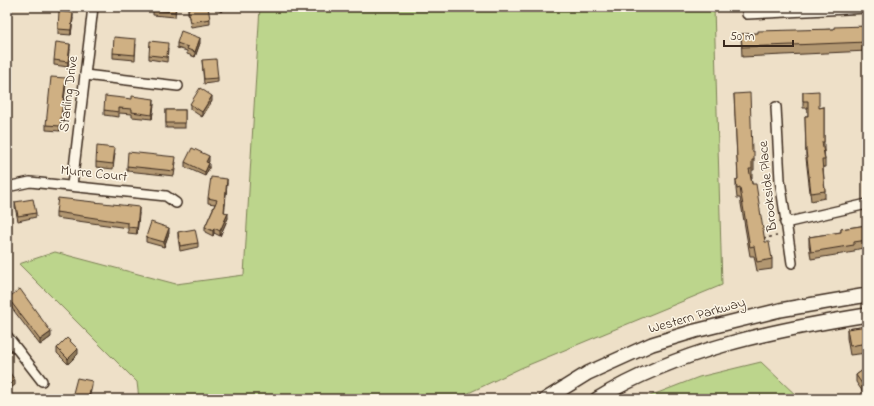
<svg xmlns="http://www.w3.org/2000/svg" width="874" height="406" viewBox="0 0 874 406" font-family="'Indie Flower',sans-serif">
<rect width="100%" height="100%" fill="#eee0c8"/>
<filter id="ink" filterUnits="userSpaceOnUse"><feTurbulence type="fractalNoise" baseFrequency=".025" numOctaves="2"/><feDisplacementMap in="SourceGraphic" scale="8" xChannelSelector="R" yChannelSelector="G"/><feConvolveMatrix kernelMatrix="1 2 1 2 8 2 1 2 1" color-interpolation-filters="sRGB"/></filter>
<g filter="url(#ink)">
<!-- green -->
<g fill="#bcd58c" stroke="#7c8055">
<path d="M260,7H714L722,285L521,368L456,399H139L137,382L19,264L55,252L176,284L244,275Z"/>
<path d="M761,362L800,399H642L699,377Z"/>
</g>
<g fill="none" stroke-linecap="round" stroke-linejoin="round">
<defs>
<g id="minor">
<path d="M747,14L867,8"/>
<path d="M85,75L178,86"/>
<path d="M776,107L780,180L792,263"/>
<path d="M72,185L93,7"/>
<path d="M7,187L30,182L166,196L176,203"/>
<path d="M785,223L867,204"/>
<path d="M7,336L42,381"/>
</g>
<g id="secondary">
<path d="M546,399L588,373L652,344L695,331L780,310L867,295"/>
<path d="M597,399C679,349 774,330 867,315"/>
</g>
</defs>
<!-- minor casing -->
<use href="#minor" stroke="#3b2a1e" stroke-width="12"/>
<!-- secondary casing -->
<use href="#secondary" stroke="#3b2a1e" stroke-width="16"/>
<!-- path -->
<path stroke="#3b2a1e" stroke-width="1.5" stroke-dasharray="3 3" stroke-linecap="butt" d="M763,238L777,236"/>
<!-- minor -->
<use href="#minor" stroke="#fcf5e5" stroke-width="9"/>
<!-- secondary -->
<use href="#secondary" stroke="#fcf5e5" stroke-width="13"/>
</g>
<!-- wall -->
<g fill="#b29771" stroke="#3b2a1e">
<path d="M125,7H140V11L125,9Z"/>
<path d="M153,7H176L175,17L153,15Z"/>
<path d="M215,7H225L221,12Z"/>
<path d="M188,9L210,19V24L191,27L188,14Z"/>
<path d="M73,18L71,35L58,34V29Z"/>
<path d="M867,26V51L742,57L741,34L834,29Z"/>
<path d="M177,43H200L195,57L187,54V51L177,48Z"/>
<path d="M136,44L135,60L113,58V53Z"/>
<path d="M168,48L167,62L149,59V55Z"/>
<path d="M70,49L68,67L54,65V60Z"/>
<path d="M202,60L218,78V82L204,84Z"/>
<path d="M66,83L60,131L46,130V125Z"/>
<path d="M803,92L819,108L824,107V149L825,160V167H823L825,191V198L811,201L806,158L805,116H808V108H803Z"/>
<path d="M734,94L754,160V170H752V178H751L765,242L772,259V269L757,271L754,256H750L740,198H737L736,189V180L738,179Z"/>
<path d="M212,101L202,117L190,109V104Z"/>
<path d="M154,104L152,119L132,117V114L119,113V117L104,115V110Z"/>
<rect x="166" y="110" width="19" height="18"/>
<path d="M115,153L113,169L96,167V162Z"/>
<path d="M209,161L208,163L209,168L205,176L185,167V162Z"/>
<path d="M176,162L174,176L127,171V166Z"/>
<path d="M227,183L224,212L228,218L220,236L214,233L213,236L205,232V227L215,204L208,203V198Z"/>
<path d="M15,202L36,213V217L18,221L15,207Z"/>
<path d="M56,212L139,213L137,234L128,233V228L56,218Z"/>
<path d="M867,225V247L854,250V252L811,259L809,245V237L841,232V229Z"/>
<path d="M178,232L198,243V247L180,251L178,237Z"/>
<path d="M169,233L164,247L146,242V237Z"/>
<path d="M8,298L51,337L40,345L8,303Z"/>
<path d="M867,326V353L850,355L847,338V329Z"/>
<path d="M57,348L78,354L68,364L57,353Z"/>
<path d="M867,367V398L856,382V375Z"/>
</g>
<!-- shaded-wall -->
<g fill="#917b5c" stroke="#3b2a1e">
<path d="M221,7H225L221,12Z"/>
<path d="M73,13V18L71,35V30Z"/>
<path d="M200,38V43L195,57V52Z"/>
<path d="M70,44V49L68,67V62Z"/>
<path d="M66,78V83L60,131V126Z"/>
<path d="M212,96V101L202,117V112Z"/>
<path d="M154,99V104L152,119V115Z"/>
<path d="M209,156V161L206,167V162Z"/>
<path d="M209,163V168L205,176V172Z"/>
<path d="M227,179V183L224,217V212Z"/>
<path d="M139,207V213L137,234V228Z"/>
<path d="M228,213V218L220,236V231Z"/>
<path d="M169,228V233L164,247V242Z"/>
<path d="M214,228V233L213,236V231Z"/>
<path d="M51,332V337L40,345V340Z"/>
<path d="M78,349V354L68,364V359Z"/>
<path d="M15,380V385L7,391V386Z"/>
<path d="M92,381V386L89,399H88Z"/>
</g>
<!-- building -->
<g fill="#cfb083" stroke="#3b2a1e">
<path d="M153,7H176L175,12L153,10Z"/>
<path d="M198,7H208L210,19L191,22L188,9Z"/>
<path d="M59,11L73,13L71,30L58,29Z"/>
<path d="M867,26V42L742,47L741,34L758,33V31L834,29V27Z"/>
<path d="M181,31L200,38L195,52L187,49L188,47L177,43Z"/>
<path d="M114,37L136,39L135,55L113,53Z"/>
<path d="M150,41L168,43L167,57L149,55Z"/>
<path d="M56,42L70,44L68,62L54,60Z"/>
<path d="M216,59L218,78L204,79L202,60Z"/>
<path d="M51,77L66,78L60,126L46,125Z"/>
<path d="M200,88L212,96L202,112L190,104Z"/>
<path d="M819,91V108L824,107V142H822L825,160H822L825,191L811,193L806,150L805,116H808V101H803V92Z"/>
<path d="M750,93L752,151H754V160H752V169H749L752,184H756L765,242H769L772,259L757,262L754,246L750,247L740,188L737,189L736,180L738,179L734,94Z"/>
<path d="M105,96L132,99V96L154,99L152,115L132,112V109L119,108V112L104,110Z"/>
<rect x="166" y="110" width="19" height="13"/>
<path d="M97,146L115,148L113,164L96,162Z"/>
<path d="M192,148L209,156L206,162L209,163L205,172L185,162Z"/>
<path d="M128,152L176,157L174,171L127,166Z"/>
<path d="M211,177L227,179L224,212L228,213L220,231L214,228L213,231L205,227L217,200L208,198Z"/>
<path d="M58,198L139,207L137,228L128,227V223L56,212Z"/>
<path d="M33,199L36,213L18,216L15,202Z"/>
<path d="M151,222L169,228L164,242L146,237Z"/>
<path d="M867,225V240L854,242V245L811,252L809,237L841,232V229Z"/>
<path d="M195,229L198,243L180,246L178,232Z"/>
<path d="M20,289L51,332L40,340L8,298Z"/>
<path d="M867,326V343L850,346L847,329Z"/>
<path d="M67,338L78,349L68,359L57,348Z"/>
<path d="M867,367V391L856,375Z"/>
<path d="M7,369L15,380L7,386Z"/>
<path d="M77,378L92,381L88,399H79L72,397Z"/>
<path d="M12,396L17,399H11Z"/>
</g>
</g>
<g text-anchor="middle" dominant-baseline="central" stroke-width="3" stroke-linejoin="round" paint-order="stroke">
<!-- street labels -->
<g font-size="14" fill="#3b2a1e" stroke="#fcf5e5">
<text transform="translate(69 94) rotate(-83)">Starling Drive</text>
<text transform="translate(94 174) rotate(6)">Murre Court</text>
<text transform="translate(768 186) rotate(-96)">Brookside Place</text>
<text transform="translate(697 316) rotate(-16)">Western Parkway</text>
</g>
</g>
<!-- margin -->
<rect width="874" height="406" fill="none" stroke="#fcf5e5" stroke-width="24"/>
<rect x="12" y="12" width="850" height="382" fill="none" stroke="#3b2a1e" stroke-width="1.5" filter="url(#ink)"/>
<!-- scale -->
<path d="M724 40v6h69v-6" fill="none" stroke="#3b2a1e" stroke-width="2"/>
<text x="730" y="40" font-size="12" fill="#3b2a1e" stroke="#fcf5e5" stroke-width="3" paint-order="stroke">50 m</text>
</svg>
